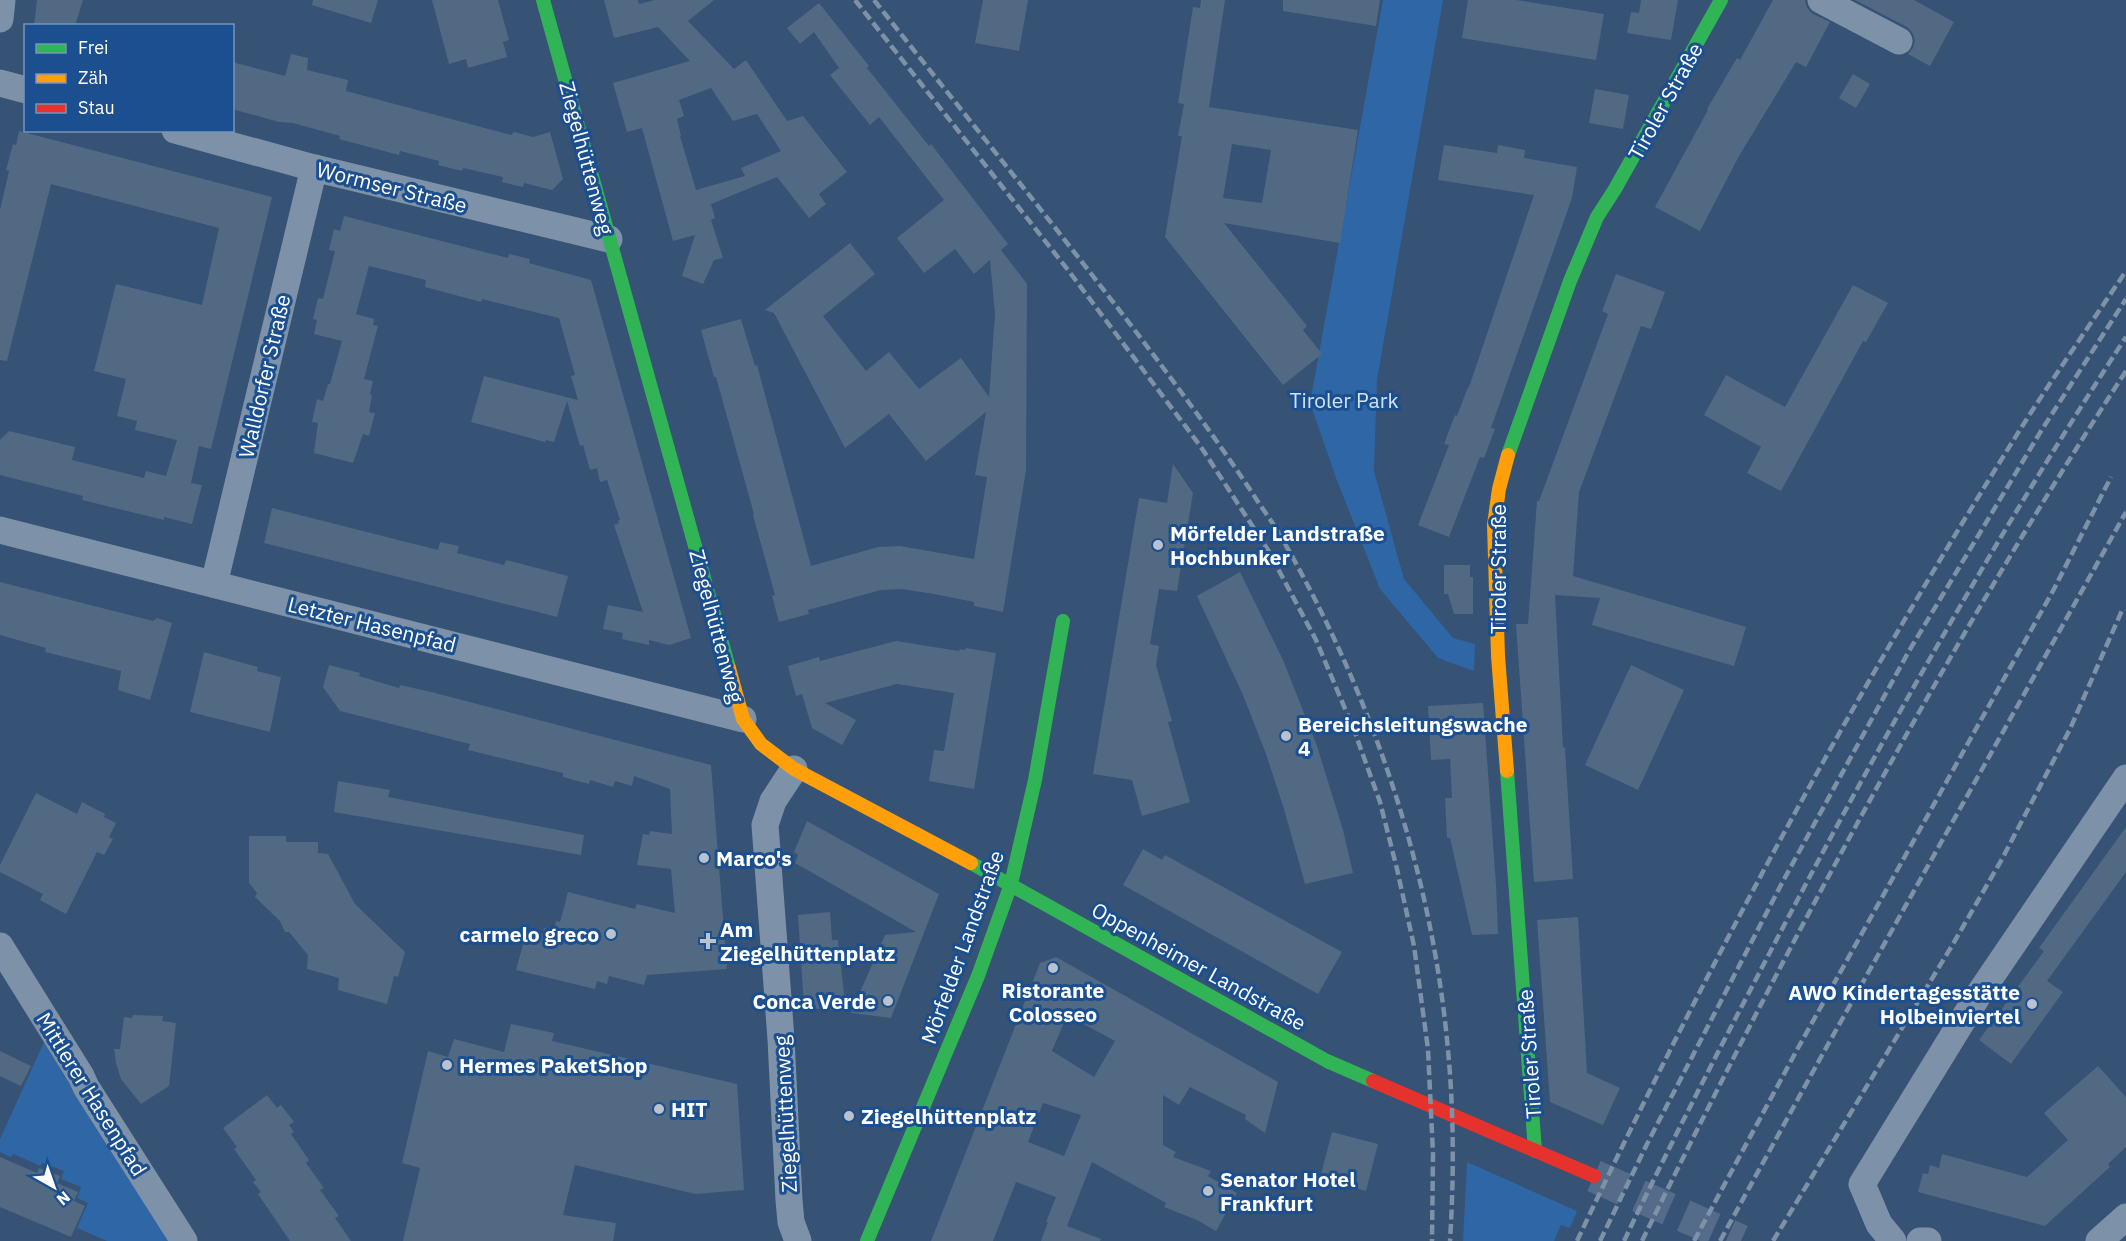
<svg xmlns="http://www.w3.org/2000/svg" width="2126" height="1241" viewBox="0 0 2126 1241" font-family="'IBM Plex Sans',sans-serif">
<rect width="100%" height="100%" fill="#365274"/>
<!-- green -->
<g fill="#2f66a5">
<path d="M1383,0H1443L1377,380L1374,471L1404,579L1453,638L1475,644L1474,671L1438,658L1380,589L1336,478L1310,403Z"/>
<path d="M44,1042L170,1241H107L77,1228L88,1203L77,1198L81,1187L61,1179L64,1171L42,1163L41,1166L13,1154L11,1157L0,1152V1139Z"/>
<path d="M1467,1162L1577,1211L1570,1228L1561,1225L1554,1241H1463Z"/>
</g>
<!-- building -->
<g fill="#526984" fill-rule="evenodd">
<path d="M37,0H83L75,26H34Z"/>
<path d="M313,0H378L371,23L312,5Z"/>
<path d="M432,0H498L509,40L503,42L507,57L468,68L466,59L449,64Z"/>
<path d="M604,0H638L639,4L655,0H714L688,21L734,69L746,60L787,121L803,116L847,172L819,194L826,204L809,218L777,177L711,204L715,218L711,220L723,258L714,260L703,284L682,276L695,235L673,241L642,128L627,132L613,83L690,61L658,27L614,38ZM711,88L733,121L757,114L781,151L741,168L745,176L696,190L680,136H681L677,119L684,116L679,100Z"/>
<path d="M983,0H1028L1019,51L975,43Z"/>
<path d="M1201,0H1225L1209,107L1358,130L1340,243L1224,223L1307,326L1303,330L1322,354L1283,385L1165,237L1182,136H1178L1184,104L1178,103L1193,7L1200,8ZM1232,144L1271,150L1262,203L1223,198Z"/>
<path d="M1283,0H1380L1376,26L1283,11Z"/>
<path d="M1468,0H1516L1604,14L1596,60L1462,38Z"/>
<path d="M1641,0H1678L1671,40L1627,33L1631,12L1639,13Z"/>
<path d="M1773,0H1805L1807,8L1813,14L1830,22L1806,67L1796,62L1739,156L1700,231L1655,207L1708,110L1707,109L1737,58L1740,60Z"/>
<path d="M1855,0H1914L1954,22L1930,66L1908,54L1913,48L1915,40L1912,32L1907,27Z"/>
<path d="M819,3L869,66L867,68L929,146L931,144L1008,244L1001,250L1027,284L1026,470L1003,612L974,606V602L934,594L902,589L881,590L808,610L809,614L779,622L772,596L775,595L753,515L754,514L716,377H714L701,330L741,319L755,366L757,365L811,566L878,547L900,546L974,559L987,477L975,475L986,412L926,461L889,414L845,448L774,313L765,310L850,243L875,274L823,316L866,371L889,352L919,389L961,358L989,397L995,314L990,260L974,274L955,249L924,273L897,238L944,200L879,117L870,125L830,75L839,68L814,32L800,44L787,28Z"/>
<path d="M291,54L308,58L307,70L348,80L346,91L511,135L514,132L533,137L550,132L563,179L552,190L524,183L523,187L502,182L503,177L463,168L462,171L438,165L439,161L400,151L399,155L339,139L340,136L293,123L279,122L232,109V62L285,76Z"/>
<path d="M1853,74L1870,84L1856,108L1839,98Z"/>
<path d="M1595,89L1629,95L1623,129L1589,123Z"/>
<path d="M19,131L272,197L211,449L199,446L191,483L202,485L192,524L164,517V520L82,500L83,496L0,475V440L9,431L75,447L72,460L144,478L146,471L166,476L177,440L135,430L137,421L117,416L126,379L94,371L116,284L202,305L219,228L51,184L7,361L0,360V210L9,171L6,170L13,144L16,145Z"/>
<path d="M1444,145L1497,153L1498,145L1525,150L1524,158L1577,167L1572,198L1491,428L1495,429L1484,458L1480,457L1449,537L1418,525L1449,445L1444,444L1455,415L1457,416L1468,387H1469L1534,195L1438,180Z"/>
<path d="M344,216L508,258L509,254L530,259L529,263L591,280L691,638L669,645L649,640V645L622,639L623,633L603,629L608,605L643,612L614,525L619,523L618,520H620L607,480L600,482L597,468L590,470L583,445L580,446L567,401L554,442L546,440L545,442L471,422L484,376L578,400L571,376L575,375L559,318L482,299L481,302L425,287L426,280L369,266L356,314L374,319L373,325L378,326L364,379L373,381L370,394L372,395L369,412L375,413L369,436L363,434L353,463L314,453L318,423L312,422L317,399L323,401L328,384H330L342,341L314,334L317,320L313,319L318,298L323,299L335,251L329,250L334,229L340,231Z"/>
<path d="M1616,274L1665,292L1651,329L1641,326L1579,492L1573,576L1746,627L1734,666L1592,625L1600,598L1555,595L1563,747L1565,748L1573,879L1534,882L1516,624H1528L1537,501H1539L1608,314L1602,311Z"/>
<path d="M1853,285L1888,303L1866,342L1863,341L1781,491L1747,473L1761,447L1704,415L1726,375L1785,407Z"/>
<path d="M1173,464L1193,493L1177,591L1159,589L1150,644L1159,646L1156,665L1172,721L1168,722L1190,802L1142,816L1132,780L1093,774L1139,498L1167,503Z"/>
<path d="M272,508L438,550L440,542L459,546L457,553L504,565L506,560L568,576L557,617L264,543Z"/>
<path d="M1444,565H1470V577H1473V614H1454L1448,594H1444Z"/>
<path d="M1240,572L1283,660L1317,746L1343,830L1353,873L1305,884L1284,809L1266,754L1243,695L1197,596Z"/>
<path d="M0,582L153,621L157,618L172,623L150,700L118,690L121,671L45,652L46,648L0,635Z"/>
<path d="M896,641L959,651L960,649L965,650L966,648L996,653L974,789L929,781L934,750L944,751L954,693L897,684L825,703L856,720L842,745L812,728L802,694L796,696L788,666L819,657L820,661Z"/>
<path d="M204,652L258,667L257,671L281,677L270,732L190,712Z"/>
<path d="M329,665L360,673L359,676L399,688L400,685L431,692L711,765L727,969L647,975L644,985L609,976L607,984L597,981L595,989L516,970L527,930L543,934L544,928L554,931L556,921L560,922L568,892L635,909L637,904L675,913L671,869L637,865L643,834L649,835L650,831L672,834L670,789L634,776L632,786L615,781L613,787L590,780L589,784L563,777V773L468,750L470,744L340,711L323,687Z"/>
<path d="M1631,665L1684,690L1638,790L1585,765Z"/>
<path d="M1483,703L1496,885L1498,934L1472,935L1450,838H1447L1445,798H1452L1450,759L1431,760L1428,706Z"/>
<path d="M338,781L390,790L388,797L584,835L581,855L334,812Z"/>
<path d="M36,793L77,814L82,802L105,814L104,817L116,823L109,837L113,839L104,855L97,852L66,914L40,900L43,894L0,872V865Z"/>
<path d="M807,821L939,894L891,1018L851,1013L885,935L916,932L795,863L798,855L794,852Z"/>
<path d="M2126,827V872L2047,981L2063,992L2011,1064L1979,1040L2044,951L2039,948Z"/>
<path d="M249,836H286V842H318V853L328,854L355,904L405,952L398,977L394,976L387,1004L338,990L339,978L307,969L308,955L289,932H285L280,921L255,897L257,893L249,883Z"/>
<path d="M1143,849L1162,860L1165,855L1342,952L1318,994L1123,885Z"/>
<path d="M830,912L832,940H838L846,1012L804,1007L798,915Z"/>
<path d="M1578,917L1587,1073L1620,1088L1603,1125L1550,1102L1537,920Z"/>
<path d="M1056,957L1278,1082L1265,1133L1245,1119L1246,1115L1190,1087L1179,1105L1163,1095V1145L1176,1152L1173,1157L1211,1171L1208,1176L1237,1193L1216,1231L1197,1220L1164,1207L1166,1203L1092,1162L1067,1226L1101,1239L1100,1241H1041L1048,1222H1046L1056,1197L1016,1182L993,1241H931L1040,963ZM1067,1015L1115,1041L1094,1077L1052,1051ZM1043,1103L1081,1115L1064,1156L1028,1142Z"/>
<path d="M133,1015L163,1016L162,1021L176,1023L169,1086L141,1104L121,1079L116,1063L114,1049H120L124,1017L132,1018Z"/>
<path d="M511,1024L554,1033L552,1041L737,1084L744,1190L695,1194L575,1165L563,1215L616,1223L613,1241H403L420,1168L402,1163L428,1051L448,1057L454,1039L504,1052Z"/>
<path d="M0,1051L31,1066L21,1086L0,1076Z"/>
<path d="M2098,1066L2126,1097V1147L2108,1164L2110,1167L2045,1226L1918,1192L1923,1173L1928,1174L1930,1165L1939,1168L1942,1154L2027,1177L2068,1140L2044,1113Z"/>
<path d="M267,1095L277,1108L281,1105L294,1122L289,1125L294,1132L291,1134L309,1160L306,1163L324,1188L320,1190L339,1216L335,1218L351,1241H290L258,1194L261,1192L253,1182L256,1180L234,1149L237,1147L223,1128Z"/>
<path d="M1332,1132L1378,1144L1366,1191L1320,1178Z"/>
<path d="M0,1157L37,1173L39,1168L60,1176L57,1183L78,1192L74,1201L85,1206L71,1237L0,1207Z"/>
</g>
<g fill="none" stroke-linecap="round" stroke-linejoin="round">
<!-- secondary-tunnel -->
<path stroke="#546c89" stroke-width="33" stroke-dasharray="33 16" stroke-linecap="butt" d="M1594,1176L1741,1241"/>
<!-- street -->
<g stroke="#7d92a8" stroke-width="27">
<path d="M1821,0L1899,41"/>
<path d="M0,19L2,0"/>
<path d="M0,83L26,90"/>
<path d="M175,130L314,168L609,239"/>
<path d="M0,530L743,719"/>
<path d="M214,584L314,168"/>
<path d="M794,769L773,801L765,825L781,1039L789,1200L791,1222L798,1241"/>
<path d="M0,946L81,1076L86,1087L184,1241"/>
<path d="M1893,1241L1879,1224L1862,1184L1977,997L2126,778"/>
<path d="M1920,1241H1928"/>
<path d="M2099,1241L2126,1217"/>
</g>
<!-- fast -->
<g stroke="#30b455" stroke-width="14">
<path d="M543,0L729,668"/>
<path d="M1508,455L1570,281L1597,217L1615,189L1721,0"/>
<path d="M1507,771L1535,1151"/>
<path d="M971,863L1327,1061L1373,1081"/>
<path d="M867,1241L978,976L1011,884L1035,780L1063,621"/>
</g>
<!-- slow -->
<g stroke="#ff9f0a" stroke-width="14">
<path d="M729,668L743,719L761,744L794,769L971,863"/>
<path d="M1507,771L1498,656L1494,525L1499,489L1508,455"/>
</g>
<!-- jam -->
<path stroke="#e5322d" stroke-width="14" d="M1373,1081L1594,1176"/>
<!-- rail -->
<g stroke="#7e92a7" stroke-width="4.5" stroke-dasharray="10 4.5" stroke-linecap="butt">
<path d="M855,0L1068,270L1201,447L1268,550L1316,640L1354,730L1380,802L1397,869L1414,946L1428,1049L1433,1154L1432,1241"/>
<path d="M874,0C965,115 1057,228 1146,345C1183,394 1219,443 1253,494C1263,510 1275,525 1284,542C1372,696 1432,872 1448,1050C1454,1114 1454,1177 1450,1241"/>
<path d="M1577,1241C1709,961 1858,687 2023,425C2056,373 2092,322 2126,271"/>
<path d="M1600,1241L1647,1144L1782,883L1909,651L2041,431L2126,299"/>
<path d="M1624,1241C1666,1153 1710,1067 1755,981C1869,761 1990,545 2126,337"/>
<path d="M1642,1241C1788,943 1945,649 2126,371"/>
<path d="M1694,1241L1798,1048L2054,589L2111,477"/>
<path d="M1720,1241L1821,1057L2126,512"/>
<path d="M1773,1241L1953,944L2002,859L2070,729L2123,608"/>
</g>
</g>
<!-- markers -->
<g fill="#b9c2ce" stroke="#1b4f8f" stroke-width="2">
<circle cx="1158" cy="545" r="6"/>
<circle cx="1286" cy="736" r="6"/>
<circle cx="704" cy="858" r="6"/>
<circle cx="611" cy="934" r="6"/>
<path d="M705 932h6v6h6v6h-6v6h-6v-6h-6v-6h6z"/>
<circle cx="1053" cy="968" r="6"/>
<circle cx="888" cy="1001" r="6"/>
<circle cx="2032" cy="1004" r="6"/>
<circle cx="447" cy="1065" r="6"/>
<circle cx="659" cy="1109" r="6"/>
<circle cx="849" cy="1116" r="6"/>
<circle cx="1208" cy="1191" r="6"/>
</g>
<g text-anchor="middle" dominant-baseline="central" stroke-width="6" stroke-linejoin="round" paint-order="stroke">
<!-- street labels -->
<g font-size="21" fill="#fff" stroke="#1b4f8f">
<text transform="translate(1665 101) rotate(-61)">Tiroler Straße</text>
<text transform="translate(587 158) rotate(75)">Ziegelhüttenweg</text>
<text transform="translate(392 187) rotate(14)">Wormser Straße</text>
<text transform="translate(264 376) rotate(-77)">Walldorfer Straße</text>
<text transform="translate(1498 569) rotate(-90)">Tiroler Straße</text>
<text transform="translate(372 624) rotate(14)">Letzter Hasenpfad</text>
<text transform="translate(717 626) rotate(75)">Ziegelhüttenweg</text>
<text transform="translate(962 947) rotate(-70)">Mörfelder Landstraße</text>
<text transform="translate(1199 966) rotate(29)">Oppenheimer Landstraße</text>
<text transform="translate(1529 1054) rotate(-94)">Tiroler Straße</text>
<text transform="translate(92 1094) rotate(58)">Mittlerer Hasenpfad</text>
<text transform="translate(785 1114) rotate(-93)">Ziegelhüttenweg</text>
</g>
<!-- park labels -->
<g font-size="21" fill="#cfe3fa" stroke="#1b4f8f">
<text x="1344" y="400">Tiroler Park</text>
</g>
<!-- poi labels -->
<g font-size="21" font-weight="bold" fill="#fff" stroke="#1b4f8f" text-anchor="start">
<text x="1170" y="533">Mörfelder Landstraße<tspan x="1170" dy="24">Hochbunker</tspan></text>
<text x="1298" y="724">Bereichsleitungswache<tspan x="1298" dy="24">4</tspan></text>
<text x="716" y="858">Marco's</text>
<text x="720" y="929">Am<tspan x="720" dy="24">Ziegelhüttenplatz</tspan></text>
<text x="599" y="934" text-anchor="end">carmelo greco</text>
<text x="1053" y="990" text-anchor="middle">Ristorante<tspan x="1053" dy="24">Colosseo</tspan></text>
<text x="2020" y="992" text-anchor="end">AWO Kindertagesstätte<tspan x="2020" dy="24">Holbeinviertel</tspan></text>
<text x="876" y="1001" text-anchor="end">Conca Verde</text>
<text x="459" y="1065">Hermes PaketShop</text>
<text x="671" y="1109">HIT</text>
<text x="861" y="1116">Ziegelhüttenplatz</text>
<text x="1220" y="1179">Senator Hotel<tspan x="1220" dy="24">Frankfurt</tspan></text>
</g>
</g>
<!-- legend -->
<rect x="24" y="24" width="210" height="108" fill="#1b4f8f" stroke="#7695bc" stroke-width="1.5"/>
<rect x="36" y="44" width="30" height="9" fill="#30b455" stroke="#7695bc" stroke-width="1.5"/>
<text x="78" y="54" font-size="18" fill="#ffffff">Frei</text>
<rect x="36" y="74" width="30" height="9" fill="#ff9f0a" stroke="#7695bc" stroke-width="1.5"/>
<text x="78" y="84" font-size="18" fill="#ffffff">Zäh</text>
<rect x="36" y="104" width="30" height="9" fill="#e5322d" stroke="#7695bc" stroke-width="1.5"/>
<text x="78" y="114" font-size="18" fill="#ffffff">Stau</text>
<!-- north arrow -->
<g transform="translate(54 1187) rotate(140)" stroke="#1b4f8f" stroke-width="4.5" paint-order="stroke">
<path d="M0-4.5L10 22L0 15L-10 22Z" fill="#ffffff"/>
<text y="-9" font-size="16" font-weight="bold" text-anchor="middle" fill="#ffffff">N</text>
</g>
</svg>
